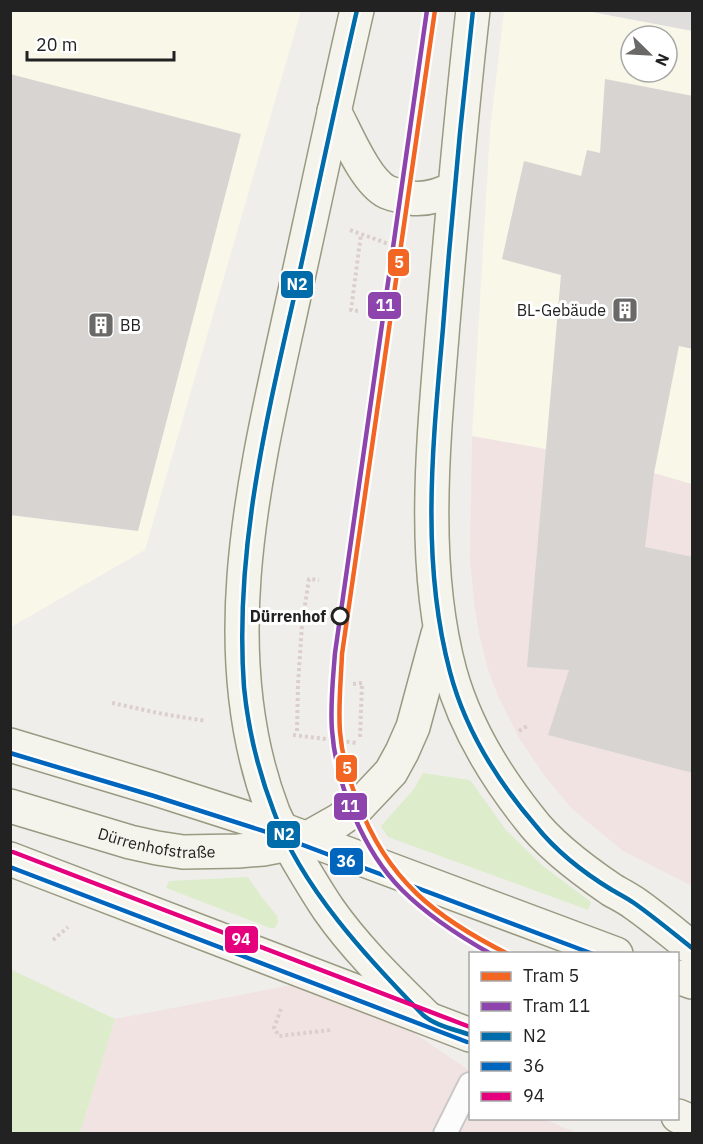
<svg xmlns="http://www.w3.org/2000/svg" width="703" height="1144" viewBox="0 0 703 1144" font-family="'IBM Plex Sans',sans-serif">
<rect width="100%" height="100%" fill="#f0eeeb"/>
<!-- residential -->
<path fill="#dfdedc" d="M586,11H692V31Z"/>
<!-- commercial -->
<g fill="#f1e3e1">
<path d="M472,436L546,449L654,473L692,484V886L623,851L571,808L544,775L519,738L499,698L489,673L479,634L474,603L470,560Z"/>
<path d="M297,984L401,1024L470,1071V1118L544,1119L577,1133L80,1134L115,1019Z"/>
</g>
<!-- education -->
<g fill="#f8f7e8" fill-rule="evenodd">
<path d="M11,11H301L145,550L11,627Z"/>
<path d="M504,11H586L692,31V484L654,473L546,449L472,436L490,131ZM631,36H667V72H631Z"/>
</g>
<!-- grass -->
<g fill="#ddeccb">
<path d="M423,773L470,780L506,830L543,866L591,902L588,910L388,837L381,826L414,789Z"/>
<path d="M248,877L261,896L277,916L278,922L275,928H270L166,888L169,881Z"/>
<path d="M10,969L115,1019L80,1133H11Z"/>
</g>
<!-- building -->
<g fill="#d7d4d2">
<path d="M10,74L241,134L138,531L10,515Z"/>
<path d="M605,79L693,96V349L679,346L654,473L645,547L693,557V773L548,735L569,670L527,667L561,275L502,259L524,161L581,176L587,150L600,153Z"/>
</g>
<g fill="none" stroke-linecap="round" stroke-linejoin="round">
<defs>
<path id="lane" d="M445,1134L470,1084"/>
<g id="secondary">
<path d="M357,10C335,105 315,201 294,296C258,463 209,645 273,812C280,828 289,844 298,860C308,877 318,894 329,910C357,950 393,984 427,1018"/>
<path d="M473,10C461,114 452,219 443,323C434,436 420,562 450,672C465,726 494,774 529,818C549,845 584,871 612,890C619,894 627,898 634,903C654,917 673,933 692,948"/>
<path d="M334,111C346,133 365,181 387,192C394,195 402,196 410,198C427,200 440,196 454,188"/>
<path d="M10,745L156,789L281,829L616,954"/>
<path id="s1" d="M10,806L130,842L157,848L183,852L238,851L263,849L289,844L306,839L338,821L358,807L391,772L402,752L413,727L438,634"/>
<path d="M10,859L470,1035"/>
<path d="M678,977L692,982"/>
<path d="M678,1116L692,1122"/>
</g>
</defs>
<!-- lane casing -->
<use href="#lane" stroke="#c9c8c7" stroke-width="26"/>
<!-- secondary casing -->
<use href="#secondary" stroke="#999a82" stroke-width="36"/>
<!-- path -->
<g stroke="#dccecd" stroke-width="4" stroke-dasharray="3 3" stroke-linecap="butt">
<path d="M350,230L408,251"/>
<path d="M358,311L351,310L361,234"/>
<path d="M353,684L362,683L360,737"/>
<path d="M112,703L163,714L206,721"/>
<path d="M297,731L298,684L302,625L309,579L319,580"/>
<path d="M519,731L527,726"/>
<path d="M293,735L357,743"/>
<path d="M53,940L68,927"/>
<path d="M281,1009L274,1028L279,1036L331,1030"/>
</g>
<!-- lane -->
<use href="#lane" stroke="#fdfcfc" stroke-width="22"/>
<!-- secondary -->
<use href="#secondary" stroke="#f4f4ed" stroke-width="33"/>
<defs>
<g id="bus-1">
<path d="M357,10C336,101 317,193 297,284C267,416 234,551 244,687C248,729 259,773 274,812C301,887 368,959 423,1015C436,1026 454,1029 470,1035"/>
<path d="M473,10C461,116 451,222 443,328C433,442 420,560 450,672C465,729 498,782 536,826C556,851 584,873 612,890C619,894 627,898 634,903C654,917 673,933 692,948"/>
</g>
<g id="bus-2">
<path d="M10,753L154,796L279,836L593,954"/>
<path d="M10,867L467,1042"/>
</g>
<path id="bus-3" d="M13,852L470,1027"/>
</defs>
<!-- bus-1 casing -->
<use href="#bus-1" stroke="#fff" stroke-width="9"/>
<!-- bus-2 casing -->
<use href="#bus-2" stroke="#fff" stroke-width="9"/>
<!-- bus-3 casing -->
<use href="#bus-3" stroke="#fff" stroke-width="9"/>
<!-- bus-1 -->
<use href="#bus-1" stroke="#006ca9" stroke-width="4.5"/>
<!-- bus-2 -->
<use href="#bus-2" stroke="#0065bd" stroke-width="4.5"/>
<!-- bus-3 -->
<use href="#bus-3" stroke="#e5007d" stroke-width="4.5"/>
<defs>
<path id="tram-1" d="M435,10L342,654C341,680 338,706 340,732C342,756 349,780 358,802C387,880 436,918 508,954"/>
<path id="tram-2" d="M427,10L335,653C333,679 330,705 332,730C336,785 364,852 402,890C428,916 459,936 491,954"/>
</defs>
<!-- tram-1 casing -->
<use href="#tram-1" stroke="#fff" stroke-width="9"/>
<!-- tram-2 casing -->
<use href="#tram-2" stroke="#fff" stroke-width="9"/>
<!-- tram-1 -->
<use href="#tram-1" stroke="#f26522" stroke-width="4.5"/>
<!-- tram-2 -->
<use href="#tram-2" stroke="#8e44ad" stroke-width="4.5"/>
</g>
<!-- icons -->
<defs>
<symbol id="building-square" viewBox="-11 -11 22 22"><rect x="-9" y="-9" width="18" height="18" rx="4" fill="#6a6968" stroke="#fff"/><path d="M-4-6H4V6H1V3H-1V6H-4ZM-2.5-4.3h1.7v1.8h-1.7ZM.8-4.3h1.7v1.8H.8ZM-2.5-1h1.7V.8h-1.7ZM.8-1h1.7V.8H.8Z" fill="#fff"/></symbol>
</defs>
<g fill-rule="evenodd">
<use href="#building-square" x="610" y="295" width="30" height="30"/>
<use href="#building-square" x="86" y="310" width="30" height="30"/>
</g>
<!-- markers -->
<circle fill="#fff" stroke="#222" stroke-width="3" cx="340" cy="616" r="8"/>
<g text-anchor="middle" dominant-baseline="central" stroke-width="6" stroke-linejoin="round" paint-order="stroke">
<!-- poi labels -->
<g font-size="16" fill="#222" stroke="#fff" text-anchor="end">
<text x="606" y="310">BL-Gebäude</text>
<text x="120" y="325" text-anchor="start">BB</text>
</g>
<!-- stop labels -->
<g font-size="16" font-weight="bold" fill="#222" stroke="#fff" text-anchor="end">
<text x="326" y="616">Dürrenhof</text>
</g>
<!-- street labels -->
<g font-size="16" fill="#222" stroke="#fff">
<text stroke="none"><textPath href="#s1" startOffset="152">Dürrenhofstraße</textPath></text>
</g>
</g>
<g stroke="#fff" stroke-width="2">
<rect x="387" y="248" width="23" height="29" rx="6" fill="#f26522"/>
<rect x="280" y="270" width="34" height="29" rx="6" fill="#006ca9"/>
<rect x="367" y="291" width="35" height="29" rx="6" fill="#8e44ad"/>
<rect x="335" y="754" width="23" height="29" rx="6" fill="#f26522"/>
<rect x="333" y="792" width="35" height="29" rx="6" fill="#8e44ad"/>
<rect x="266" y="820" width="35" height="29" rx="6" fill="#006ca9"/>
<rect x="329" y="847" width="35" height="29" rx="6" fill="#0065bd"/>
<rect x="224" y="925" width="35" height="29" rx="6" fill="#e5007d"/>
</g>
<g font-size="16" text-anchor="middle" font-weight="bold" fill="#fff">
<text x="399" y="268">5</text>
<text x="297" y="290">N2</text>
<text x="385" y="311">11</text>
<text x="347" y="774">5</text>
<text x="350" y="812">11</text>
<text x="284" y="840">N2</text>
<text x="346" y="867">36</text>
<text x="241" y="945">94</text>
</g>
<!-- border -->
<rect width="703" height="1144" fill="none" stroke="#222222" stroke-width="24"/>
<!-- legend -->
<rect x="469" y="952" width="210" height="168" fill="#ffffff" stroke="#a7a7a7" stroke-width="1.5"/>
<rect x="481" y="972" width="30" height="9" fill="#f26522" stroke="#a7a7a7" stroke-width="1.5"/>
<text x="523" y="982" font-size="18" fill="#222222">Tram 5</text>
<rect x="481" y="1002" width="30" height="9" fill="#8e44ad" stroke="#a7a7a7" stroke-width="1.5"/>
<text x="523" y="1012" font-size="18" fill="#222222">Tram 11</text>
<rect x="481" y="1032" width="30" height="9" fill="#006ca9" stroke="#a7a7a7" stroke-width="1.5"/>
<text x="523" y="1042" font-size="18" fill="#222222">N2</text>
<rect x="481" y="1062" width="30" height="9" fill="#0065bd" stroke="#a7a7a7" stroke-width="1.5"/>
<text x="523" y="1072" font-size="18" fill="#222222">36</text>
<rect x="481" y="1092" width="30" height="9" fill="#e5007d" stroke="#a7a7a7" stroke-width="1.5"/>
<text x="523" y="1102" font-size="18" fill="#222222">94</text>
<!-- north arrow -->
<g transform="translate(649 54) rotate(114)"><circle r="28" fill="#ffffff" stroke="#a7a7a7" stroke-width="1.5"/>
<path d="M0-4.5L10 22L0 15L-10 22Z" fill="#6a6968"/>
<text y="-9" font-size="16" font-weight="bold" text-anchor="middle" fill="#222222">N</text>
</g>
<!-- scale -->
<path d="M27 51v9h147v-9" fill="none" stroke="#222222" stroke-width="3"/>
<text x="36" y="51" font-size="18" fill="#222222" stroke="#ffffff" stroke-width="4.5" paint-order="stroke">20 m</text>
</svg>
